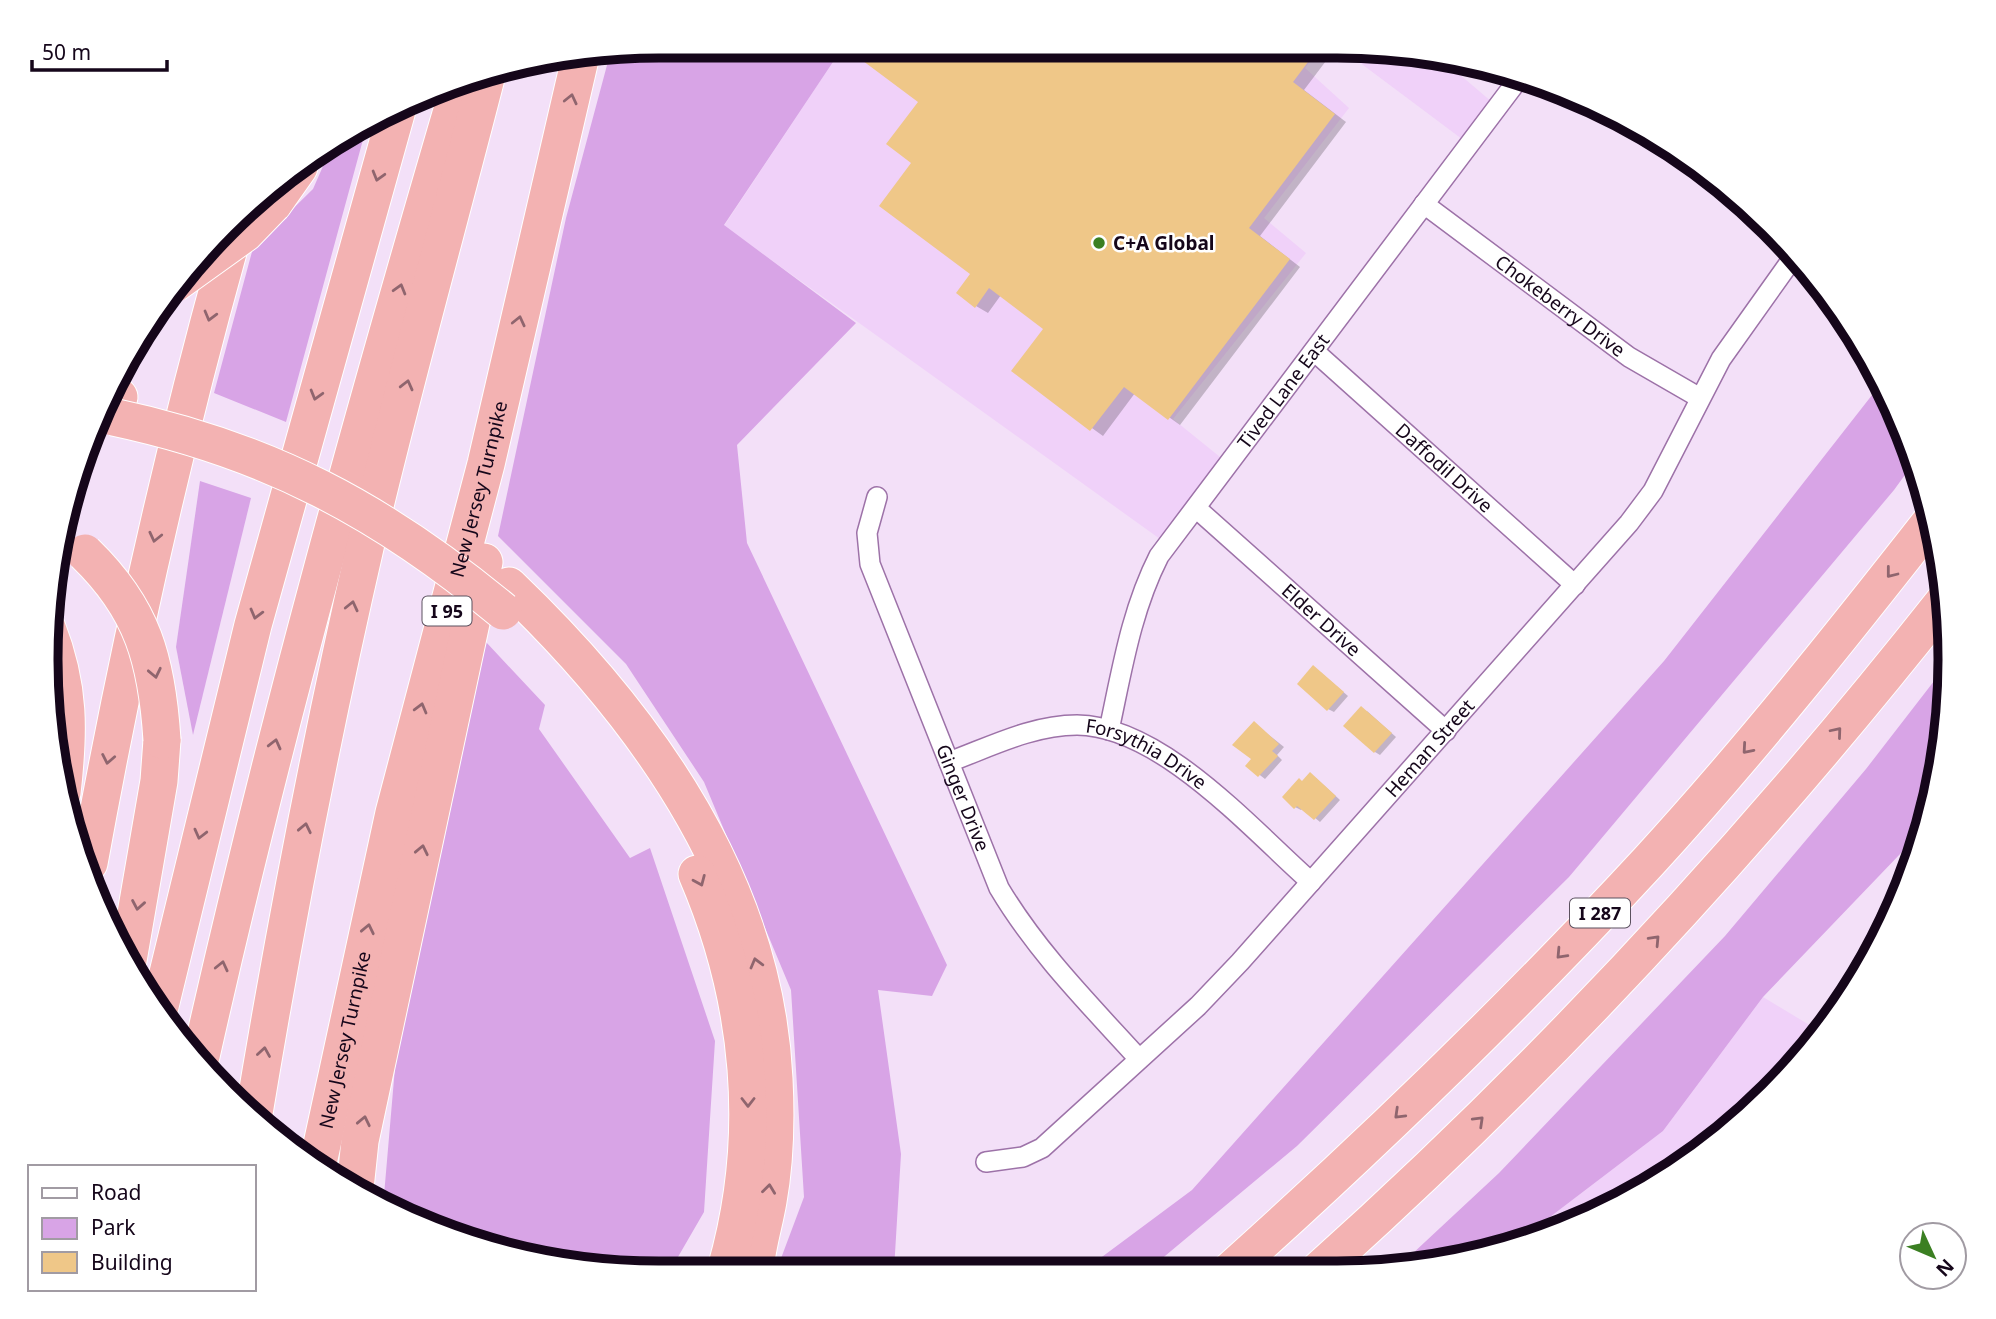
<svg xmlns="http://www.w3.org/2000/svg" width="1996" height="1319" viewBox="0 0 1996 1319" font-family="'Noto Sans',sans-serif">
<rect width="100%" height="100%" fill="#f3e0f8"/>
<!-- built -->
<g fill="#f0d1f9">
<path d="M843,47L1318,50L1305,68L1349,108L1264,218L1306,253L1173,419L1225,461L1167,544L724,226Z"/>
<path d="M1343,50L1417,51L1439,57L1499,108L1470,145Z"/>
<path d="M1763,997L1821,1032L1798,1065L1710,1147L1608,1210L1512,1246L1663,1131Z"/>
</g>
<!-- green -->
<g fill="#d8a4e6">
<path d="M660,46L843,47L724,225L856,323L737,445L747,543L947,965L932,996L878,990L901,1154L894,1270L777,1269L804,1197L791,990L704,782L626,664L498,536L566,218L610,54Z"/>
<path d="M367,125L286,422L214,393L253,248L313,189L334,141Z"/>
<path d="M1883,381L1915,461L1894,490L1569,877L1297,1146L1147,1271H1083L1192,1190L1664,661Z"/>
<path d="M200,481L251,498L193,735L176,647Z"/>
<path d="M486,642L545,705L539,729L630,858L650,848L715,1041L704,1212L671,1269L579,1268L383,1207L396,1056Z"/>
<path d="M1948,663L1945,740L1925,828L1763,997L1663,1131L1512,1246L1495,1253L1396,1269L1499,1173L1725,936L1866,769Z"/>
</g>
<!-- shadow -->
<g fill="#0003">
<path d="M858,47L1328,50L1332,53L1304,90L1346,122L1260,236L1300,267L1180,425L1135,393L1103,436L1013,371L1046,329L1001,295L988,313L976,306L973,274L914,163L920,102L854,52Z"/>
<path d="M1319,671L1348,696L1334,712L1328,709Z"/>
<path d="M1367,711L1396,737L1380,755L1375,752Z"/>
<path d="M1254,723L1284,747L1277,755L1282,760L1265,779L1248,766L1254,758Z"/>
<path d="M1316,778L1340,800L1320,822L1303,808L1301,810L1295,807L1303,782Z"/>
</g>
<!-- building -->
<g fill="#efc788">
<path d="M855,47L1317,50L1293,82L1335,114L1249,228L1290,259L1168,420L1124,387L1090,431L1011,371L1043,329L989,288L975,308L956,293L970,274L879,206L911,163L886,144L918,102L851,52Z"/>
<path d="M1313,665L1344,692L1327,711L1297,684Z"/>
<path d="M1361,706L1392,733L1374,753L1343,726Z"/>
<path d="M1254,721L1279,744L1272,751L1278,756L1258,777L1245,766L1251,759L1232,745Z"/>
<path d="M1310,772L1336,796L1314,820L1297,806L1294,809L1282,797L1299,778L1302,781Z"/>
</g>
<g fill="none" stroke-linecap="round" stroke-linejoin="round">
<defs>
<g id="street">
<path id="s1" d="M1424,204L1629,357L1700,398"/>
<path id="s2" d="M1314,351L1575,585"/>
<path id="s3" d="M877,497L867,533L870,564L999,888C1037,952 1090,1005 1139,1059"/>
<path id="s4" d="M1196,508L1446,731"/>
<path id="s5" d="M1109,730C1122,670 1131,611 1159,556L1517,81"/>
<path id="s6" d="M949,762C990,747 1032,725 1077,725C1161,726 1250,828 1311,882"/>
<path id="s7" d="M986,1162L1023,1157L1042,1148L1198,1006L1240,962L1629,523L1653,491L1721,359L1795,255"/>
</g>
<g id="highway">
<path d="M273,204L299,167"/>
<path d="M109,396L119,397"/>
<path d="M509,586C646,717 765,883 774,1079C776,1119 775,1162 768,1201C764,1224 757,1246 755,1269"/>
<path d="M47,628C70,687 69,731 62,793"/>
<path d="M89,863C128,648 176,436 235,227"/>
<path d="M697,874C751,1000 764,1136 726,1269"/>
<path d="M127,966L159,781L162,740"/>
<path d="M160,1006L253,625L397,110"/>
<path d="M201,1056C275,727 366,403 461,80"/>
<path d="M253,1119C285,926 322,734 366,543C403,386 447,230 487,74"/>
<path id="s8" d="M318,1163L394,813L486,464L580,59"/>
<path d="M355,1188L360,1141L484,562"/>
<path d="M1230,1271C1375,1141 1516,1005 1649,861C1749,752 1842,635 1933,519"/>
<path d="M1317,1272C1547,1066 1755,841 1946,599"/>
</g>
</defs>
<!-- street casing -->
<use href="#street" stroke="#9d72a8" stroke-width="22"/>
<!-- highway casing -->
<use href="#highway" stroke="#fff" stroke-width="39"/>
<!-- street -->
<use href="#street" stroke="#fff" stroke-width="19"/>
<!-- highway -->
<use href="#highway" stroke="#f3b2b2" stroke-width="37"/>
<defs>
<g id="highway-bridge">
<path d="M174,284L245,233L273,204"/>
<path d="M113,417C268,450 381,510 503,611"/>
<path d="M85,553C143,609 157,661 162,740"/>
</g>
</defs>
<!-- highway-bridge casing -->
<use href="#highway-bridge" stroke="#fff" stroke-width="39" stroke-linecap="butt"/>
<!-- highway-bridge -->
<use href="#highway-bridge" stroke="#f3b2b2" stroke-width="37"/>
</g>
<!-- one-way arrows -->
<defs><path id="oneway-chevron" d="M-2-3.5L2.5 0L-2 3.5" fill="none" stroke-width="1.6" stroke-linecap="round" stroke-linejoin="round" transform="scale(1.75)"/></defs>
<g stroke="#8f656e">
<use href="#oneway-chevron" transform="translate(571 99) rotate(-77)"/>
<use href="#oneway-chevron" transform="translate(378 176) rotate(106)"/>
<use href="#oneway-chevron" transform="translate(400 289) rotate(-74)"/>
<use href="#oneway-chevron" transform="translate(210 316) rotate(105)"/>
<use href="#oneway-chevron" transform="translate(519 321) rotate(-77)"/>
<use href="#oneway-chevron" transform="translate(407 385) rotate(-76)"/>
<use href="#oneway-chevron" transform="translate(316 395) rotate(106)"/>
<use href="#oneway-chevron" transform="translate(155 537) rotate(103)"/>
<use href="#oneway-chevron" transform="translate(1891 573) rotate(128)"/>
<use href="#oneway-chevron" transform="translate(352 606) rotate(-77)"/>
<use href="#oneway-chevron" transform="translate(256 614) rotate(105)"/>
<use href="#oneway-chevron" transform="translate(155 673) rotate(78)"/>
<use href="#oneway-chevron" transform="translate(421 708) rotate(-75)"/>
<use href="#oneway-chevron" transform="translate(1837 732) rotate(-50)"/>
<use href="#oneway-chevron" transform="translate(275 744) rotate(-76)"/>
<use href="#oneway-chevron" transform="translate(1747 749) rotate(131)"/>
<use href="#oneway-chevron" transform="translate(108 759) rotate(101)"/>
<use href="#oneway-chevron" transform="translate(305 828) rotate(-78)"/>
<use href="#oneway-chevron" transform="translate(200 834) rotate(104)"/>
<use href="#oneway-chevron" transform="translate(422 850) rotate(-78)"/>
<use href="#oneway-chevron" transform="translate(700 881) rotate(67)"/>
<use href="#oneway-chevron" transform="translate(138 905) rotate(100)"/>
<use href="#oneway-chevron" transform="translate(368 929) rotate(-78)"/>
<use href="#oneway-chevron" transform="translate(1655 940) rotate(-47)"/>
<use href="#oneway-chevron" transform="translate(1561 954) rotate(133)"/>
<use href="#oneway-chevron" transform="translate(756 963) rotate(-105)"/>
<use href="#oneway-chevron" transform="translate(222 966) rotate(-77)"/>
<use href="#oneway-chevron" transform="translate(264 1052) rotate(-81)"/>
<use href="#oneway-chevron" transform="translate(748 1102) rotate(90)"/>
<use href="#oneway-chevron" transform="translate(1399 1114) rotate(136)"/>
<use href="#oneway-chevron" transform="translate(364 1121) rotate(-78)"/>
<use href="#oneway-chevron" transform="translate(1479 1121) rotate(-44)"/>
<use href="#oneway-chevron" transform="translate(769 1189) rotate(-83)"/>
</g>
<!-- markers -->
<circle fill="#3b7f22" stroke="#fff" stroke-width="2.5" cx="1099" cy="243" r="7"/>
<g text-anchor="middle" dominant-baseline="central" stroke-width="5" stroke-linejoin="round" paint-order="stroke">
<!-- shield labels -->
<g fill="#fff" stroke="#5b515f" stroke-width="2">
<rect x="422.5" y="596.5" width="49" height="29" rx="5"/>
<rect x="1570" y="898.5" width="60" height="29" rx="5"/>
</g>
<g font-size="18" font-weight="bold" fill="#15061a">
<text x="447" y="611">I 95</text>
<text x="1600" y="913">I 287</text>
</g>
<!-- poi labels -->
<g font-size="19" font-weight="bold" fill="#15061a" stroke="#fff" text-anchor="start">
<text x="1113" y="243">C+A Global</text>
</g>
<!-- street labels -->
<g font-size="19" fill="#15061a" stroke="#fff">
<text stroke="none"><textPath href="#s1" startOffset="170">Chokeberry Drive</textPath></text>
<text stroke="none"><textPath href="#s5" startOffset="388">Tived Lane East</textPath></text>
<text stroke="none"><textPath href="#s2" startOffset="175">Daffodil Drive</textPath></text>
<text stroke="none"><textPath href="#s8" startOffset="693">New Jersey Turnpike</textPath></text>
<text stroke="none"><textPath href="#s4" startOffset="168">Elder Drive</textPath></text>
<text stroke="none"><textPath href="#s7" startOffset="616">Heman Street</textPath></text>
<text stroke="none"><textPath href="#s6" startOffset="210">Forsythia Drive</textPath></text>
<text stroke="none"><textPath href="#s3" startOffset="320">Ginger Drive</textPath></text>
<text stroke="none"><textPath href="#s8" startOffset="126">New Jersey Turnpike</textPath></text>
</g>
</g>
<!-- crop -->
<path d="M0 0H1996V1319H0ZM659 58H1337A601 601 0 0 1 1938 659V660A601 601 0 0 1 1337 1261H659A601 601 0 0 1 58 660V659A601 601 0 0 1 659 58Z" fill="#fff" fill-rule="evenodd"/>
<path fill="none" stroke="#15061a" stroke-width="9" d="M659 58H1337A601 601 0 0 1 1938 659V660A601 601 0 0 1 1337 1261H659A601 601 0 0 1 58 660V659A601 601 0 0 1 659 58Z"/>
<!-- legend -->
<rect x="28" y="1165" width="228" height="126" fill="#ffffff" stroke="#a19ba3" stroke-width="2"/>
<rect x="42" y="1188" width="35" height="10" fill="#ffffff" stroke="#a19ba3" stroke-width="2"/>
<text x="91" y="1200" font-size="21" fill="#15061a">Road</text>
<rect x="42" y="1218" width="35" height="21" fill="#d8a4e6" stroke="#a19ba3" stroke-width="2"/>
<text x="91" y="1235" font-size="21" fill="#15061a">Park</text>
<rect x="42" y="1252" width="35" height="21" fill="#efc788" stroke="#a19ba3" stroke-width="2"/>
<text x="91" y="1270" font-size="21" fill="#15061a">Building</text>
<!-- north arrow -->
<g transform="translate(1933 1256) rotate(134)"><circle r="33" fill="#ffffff" stroke="#a19ba3" stroke-width="2"/>
<path d="M0-5L12 26L0 18L-12 26Z" fill="#3b7f22"/>
<text y="-10" font-size="19" font-weight="bold" text-anchor="middle" fill="#15061a">N</text>
</g>
<!-- scale -->
<path d="M32 60v10h135v-10" fill="none" stroke="#15061a" stroke-width="3.5"/>
<text x="42" y="60" font-size="21" fill="#15061a" stroke="#ffffff" stroke-width="5" paint-order="stroke">50 m</text>
</svg>
